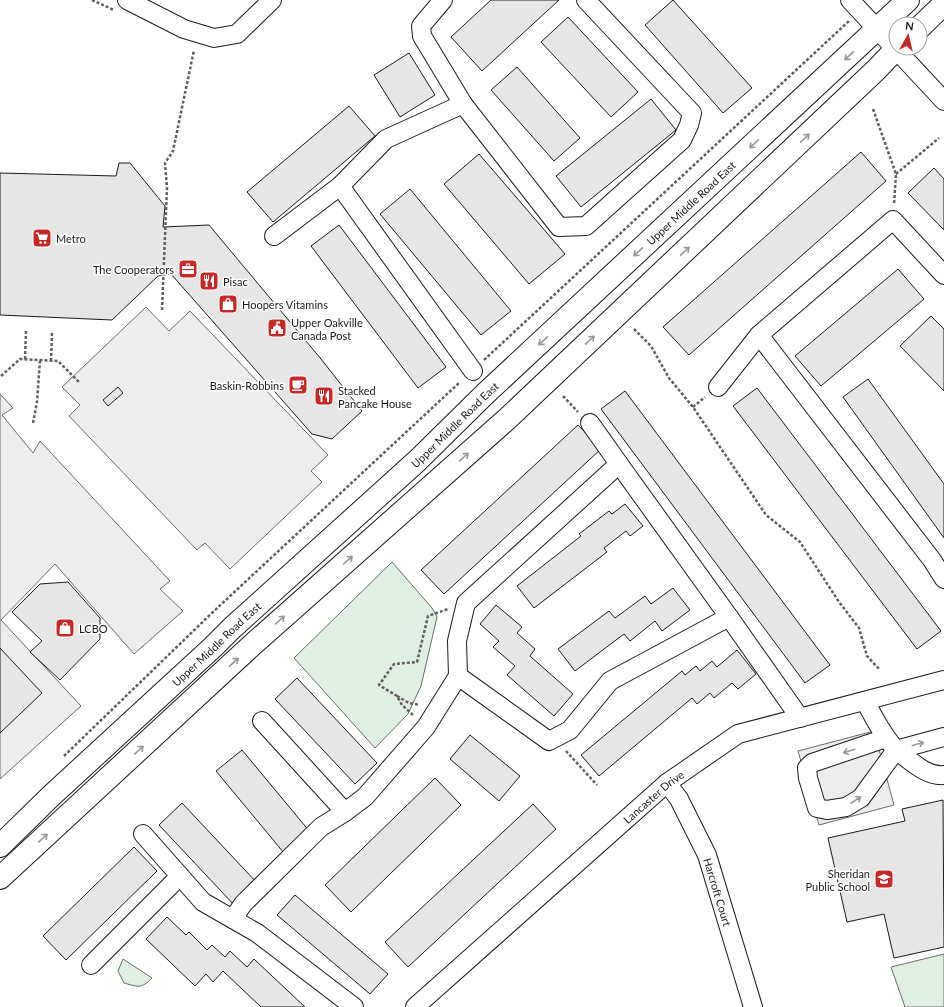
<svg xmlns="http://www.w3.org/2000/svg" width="944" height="1007" viewBox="0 0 944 1007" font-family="Lato,sans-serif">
<rect width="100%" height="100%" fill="#fff"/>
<!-- green -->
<g fill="#e0efe3" stroke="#6a6a6a">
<path d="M392,562L432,608L437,617L421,686L408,714L375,748L294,658Z"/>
<path d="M944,954V1007H905L891,967Z"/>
<path d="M123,959L152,978C141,989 139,987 124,983L118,971Z"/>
</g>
<!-- parking -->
<g fill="#ededed" stroke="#6a6a6a">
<path d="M146,307L169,331L190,311L328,455L311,471L322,482L230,569L205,543L197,550L69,416L80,405L62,387Z"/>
<path d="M0,394L13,408L2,415L33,453L40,441L170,581L160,589L183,611L134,654L55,564L1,620L81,706L0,779Z"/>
<path d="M874,731L894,805L819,825L798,751Z"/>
</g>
<!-- building -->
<g fill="#e6e6e6" stroke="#1a1a1a">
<path d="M491,0H559L482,71L451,37Z"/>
<path d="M673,0L752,88L723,113L645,25Z"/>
<path d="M568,17L638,92L611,117L541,42Z"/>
<path d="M409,53L435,95L400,117L374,75Z"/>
<path d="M517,67L580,138L554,161L491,90Z"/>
<path d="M651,99L676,130L581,207L556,176Z"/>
<path d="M349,106L375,136L273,222L247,192Z"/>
<path d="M861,152L886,181L689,355L663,327Z"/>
<path d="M479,154L565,254L529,284L444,184Z"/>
<path d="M119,163H130L165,206L163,227L209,225L321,359L362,411L332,439L312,434L171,274L158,276L112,320L0,315V173L116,176Z"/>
<path d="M934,168L944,179V230L908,193Z"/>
<path d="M410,189L511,311L481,335L380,214Z"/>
<path d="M339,225L446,367L418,388L311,246Z"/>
<path d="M898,269L924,299L821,386L795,356Z"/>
<path d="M931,316L944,329V391L900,346Z"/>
<path d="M868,379L944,484V538L843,397Z"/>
<path d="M118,387L123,393L108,406L103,400Z"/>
<path d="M757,388L941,631L917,649L733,406Z"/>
<path d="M625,391L830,665L805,683L601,409Z"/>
<path d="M578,425L601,449L444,594L421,570Z"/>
<path d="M625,504L643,526L630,536L626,531L604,548L607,552L534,608L517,586L581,536L579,534L609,511L612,514Z"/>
<path d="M68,582L100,618V639L60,680L30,652L42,641L12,612L40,584Z"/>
<path d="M673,588L690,610L662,631L655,621L630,641L624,634L575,671L558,649L609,611L615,618L645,596L651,604Z"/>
<path d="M496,605L522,627L517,633L535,649L530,656L573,694L554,716L507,675L515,666L493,647L499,641L480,624Z"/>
<path d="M0,648L42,693L0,733Z"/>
<path d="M737,650L756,674L738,689L732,683L714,698L710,693L697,704L692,698L599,776L581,755L682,671L685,675L696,666L700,671L712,661L717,667Z"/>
<path d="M297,678L377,763L355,784L275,699Z"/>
<path d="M470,735L520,776L499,801L450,759Z"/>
<path d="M242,750L310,832L284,853L216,771Z"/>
<path d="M435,778L461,805L351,912L325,885Z"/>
<path d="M943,800L944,947L894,958L884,914L847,922L828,838L905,821L902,809Z"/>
<path d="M182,803L259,885L236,907L159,825Z"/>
<path d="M533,804L556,829L408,967L385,942Z"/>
<path d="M134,847L157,871L66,960L43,936Z"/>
<path d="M295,895L388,974L370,994L277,915Z"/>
<path d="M167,917L186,935L189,932L207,950L212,945L225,957L230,951L247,967L254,959L305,1007H261L223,971L213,982L206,974L195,986L146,939Z"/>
</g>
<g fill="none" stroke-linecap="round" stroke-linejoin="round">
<defs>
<g id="minor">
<path d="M127,0L184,29L214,38L237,34L272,0"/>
<path d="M443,0L421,26L422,36L463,104L559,227L586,226L682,140L689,125L692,113L586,0"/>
<path d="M850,0L944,101"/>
<path d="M340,186L473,371"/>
<path d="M274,236L340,186L386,139L463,104"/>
<path d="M944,275L893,220L759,335L932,560L944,579"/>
<path d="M718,387L759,335"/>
<path d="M590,423L619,464"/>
<path d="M729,617L800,718"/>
<path d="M865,701C874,718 883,735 896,750L944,737"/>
<path d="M262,721L345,812"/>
<path d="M886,738L812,763L807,768L808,778L817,808L827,810L846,807L861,798L896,750C910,760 926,777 944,775"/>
<path id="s1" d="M667,783L679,799L707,855L753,1007"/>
<path d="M143,834L203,902L257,933L354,1007"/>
<path d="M233,919L243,904L321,827L345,812L365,797L426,727L458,676L457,641L466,603L619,464L729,617L610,681L570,730L549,741L458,676"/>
<path d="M91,965L180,876"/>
<path id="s2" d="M415,1007L667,783L738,734L944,680"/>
</g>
<g id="major">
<path d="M920,27L944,4"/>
<path id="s3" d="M0,846L51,796L213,647L232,628L417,461L485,394L908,0"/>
<path d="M0,878L251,646L507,419L876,70L897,48"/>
</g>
</defs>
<!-- minor casing -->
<use href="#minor" stroke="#1a1a1a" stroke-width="20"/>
<!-- major casing -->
<use href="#major" stroke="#1a1a1a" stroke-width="24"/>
<!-- path -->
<g stroke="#5f5f5f" stroke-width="2.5" stroke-dasharray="3 2" stroke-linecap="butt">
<path d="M92,0L114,10"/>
<path d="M873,109L896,174L894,204"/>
<path d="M896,174L939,138"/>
<path d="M162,310L167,188L165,163L173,151L194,50"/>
<path d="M634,329L651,346L669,378L693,407L766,515L800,542L839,602L859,628L867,656L880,670"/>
<path d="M25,359L26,331"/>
<path d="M484,360L849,21"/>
<path d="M51,361L52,332"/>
<path d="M1,376L20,359L58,361L79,382"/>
<path d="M563,396L578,412"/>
<path d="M693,407L705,397"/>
<path d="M33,423L37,402L40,360"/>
<path d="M397,696L409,703L420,705"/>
<path d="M413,715L402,705L397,696L379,685L394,664L417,662L428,616L448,609"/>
<path d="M566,751L597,785"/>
<path d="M64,756L214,611L460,382"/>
</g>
<!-- minor -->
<use href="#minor" stroke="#fff" stroke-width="18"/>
<!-- major -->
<use href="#major" stroke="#fff" stroke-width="22"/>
</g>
<!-- one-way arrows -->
<defs><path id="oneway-shaft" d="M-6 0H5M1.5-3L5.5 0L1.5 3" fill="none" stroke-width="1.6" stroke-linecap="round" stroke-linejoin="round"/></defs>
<g stroke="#989898">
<use href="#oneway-shaft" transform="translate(849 56) rotate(137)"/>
<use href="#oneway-shaft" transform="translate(805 138) rotate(-43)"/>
<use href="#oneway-shaft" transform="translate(754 144) rotate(137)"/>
<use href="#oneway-shaft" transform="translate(685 251) rotate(-43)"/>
<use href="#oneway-shaft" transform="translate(638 252) rotate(137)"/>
<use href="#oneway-shaft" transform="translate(590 340) rotate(-43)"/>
<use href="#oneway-shaft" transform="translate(543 341) rotate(137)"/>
<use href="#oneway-shaft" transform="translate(464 457) rotate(-42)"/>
<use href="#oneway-shaft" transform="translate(348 560) rotate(-42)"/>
<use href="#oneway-shaft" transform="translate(280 620) rotate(-42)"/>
<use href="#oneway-shaft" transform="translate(234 662) rotate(-43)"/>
<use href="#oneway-shaft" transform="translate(918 744) rotate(-15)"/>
<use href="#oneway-shaft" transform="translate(139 750) rotate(-43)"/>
<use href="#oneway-shaft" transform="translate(849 751) rotate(162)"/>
<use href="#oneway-shaft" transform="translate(856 800) rotate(-33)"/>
<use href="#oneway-shaft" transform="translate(43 838) rotate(-43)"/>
</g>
<!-- icons -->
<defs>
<symbol id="supermarket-square" viewBox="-11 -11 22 22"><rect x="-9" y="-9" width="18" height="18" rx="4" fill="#c62828" stroke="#fff"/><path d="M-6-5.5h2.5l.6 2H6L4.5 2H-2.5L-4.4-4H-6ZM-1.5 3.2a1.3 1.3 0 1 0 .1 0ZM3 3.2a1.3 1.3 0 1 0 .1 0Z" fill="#fff"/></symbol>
<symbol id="office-square" viewBox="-11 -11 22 22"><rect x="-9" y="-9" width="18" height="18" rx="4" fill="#c62828" stroke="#fff"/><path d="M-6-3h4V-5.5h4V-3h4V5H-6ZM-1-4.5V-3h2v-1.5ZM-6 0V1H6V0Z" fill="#fff"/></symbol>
<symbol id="restaurant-square" viewBox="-11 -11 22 22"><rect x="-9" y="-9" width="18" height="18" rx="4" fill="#c62828" stroke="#fff"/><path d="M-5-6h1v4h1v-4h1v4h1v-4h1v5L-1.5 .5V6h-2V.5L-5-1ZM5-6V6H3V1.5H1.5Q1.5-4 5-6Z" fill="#fff"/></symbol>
<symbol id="shop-square" viewBox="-11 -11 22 22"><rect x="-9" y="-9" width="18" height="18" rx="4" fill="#c62828" stroke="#fff"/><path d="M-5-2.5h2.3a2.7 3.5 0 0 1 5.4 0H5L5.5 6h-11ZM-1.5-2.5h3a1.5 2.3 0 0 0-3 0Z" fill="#fff"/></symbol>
<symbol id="civic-square" viewBox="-11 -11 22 22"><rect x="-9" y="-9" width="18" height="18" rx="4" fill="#c62828" stroke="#fff"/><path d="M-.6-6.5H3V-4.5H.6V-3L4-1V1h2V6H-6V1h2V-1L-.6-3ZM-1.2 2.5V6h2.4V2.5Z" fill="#fff"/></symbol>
<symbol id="cafe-square" viewBox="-11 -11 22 22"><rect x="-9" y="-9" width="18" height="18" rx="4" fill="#c62828" stroke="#fff"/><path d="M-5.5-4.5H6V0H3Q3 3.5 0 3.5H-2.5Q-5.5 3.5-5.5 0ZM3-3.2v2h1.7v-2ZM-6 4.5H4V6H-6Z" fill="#fff"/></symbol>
<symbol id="school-square" viewBox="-11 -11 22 22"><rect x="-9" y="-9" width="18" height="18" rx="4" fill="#c62828" stroke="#fff"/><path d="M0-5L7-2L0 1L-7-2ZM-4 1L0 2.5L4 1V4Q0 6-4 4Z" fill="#fff"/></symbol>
</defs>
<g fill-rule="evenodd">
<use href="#supermarket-square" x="31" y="227" width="22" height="22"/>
<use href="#office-square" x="177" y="258" width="22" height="22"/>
<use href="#restaurant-square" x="198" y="270" width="22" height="22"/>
<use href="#shop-square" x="217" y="293" width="22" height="22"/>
<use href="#civic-square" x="266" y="317" width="22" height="22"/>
<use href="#cafe-square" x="287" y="374" width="22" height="22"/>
<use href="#restaurant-square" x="313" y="385" width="22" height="22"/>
<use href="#shop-square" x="54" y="617" width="22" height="22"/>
<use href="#school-square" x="873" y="868" width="22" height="22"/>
</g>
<g text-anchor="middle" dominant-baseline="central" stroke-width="3" stroke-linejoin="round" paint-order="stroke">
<!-- street labels -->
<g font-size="11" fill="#1a1a1a" stroke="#fff">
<text stroke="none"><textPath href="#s3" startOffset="944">Upper Middle Road East</textPath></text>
<text stroke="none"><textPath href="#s3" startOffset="620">Upper Middle Road East</textPath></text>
<text stroke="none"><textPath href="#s3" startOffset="296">Upper Middle Road East</textPath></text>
<text stroke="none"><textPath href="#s2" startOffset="318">Lancaster Drive</textPath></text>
<text stroke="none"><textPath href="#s1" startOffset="121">Harcroft Court</textPath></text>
</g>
<!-- poi labels -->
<g font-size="11" fill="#1a1a1a" stroke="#fff" text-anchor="start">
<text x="56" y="238">Metro</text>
<text x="174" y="269" text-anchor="end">The Cooperators</text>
<text x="223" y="281">Pisac</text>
<text x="242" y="304">Hoopers Vitamins</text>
<text x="291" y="322">Upper Oakville<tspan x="291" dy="13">Canada Post</tspan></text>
<text x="284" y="385" text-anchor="end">Baskin-Robbins</text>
<text x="338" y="390">Stacked<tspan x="338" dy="13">Pancake House</tspan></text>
<text x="79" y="628">LCBO</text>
<text x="870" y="873" text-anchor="end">Sheridan<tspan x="870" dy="13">Public School</tspan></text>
</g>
</g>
<!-- north arrow -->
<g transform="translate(908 36) rotate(8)"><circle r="19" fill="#ffffff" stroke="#a3a3a3"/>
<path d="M0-3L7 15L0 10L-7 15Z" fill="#c62828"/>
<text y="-6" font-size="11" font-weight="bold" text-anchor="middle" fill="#1a1a1a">N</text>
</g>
</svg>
